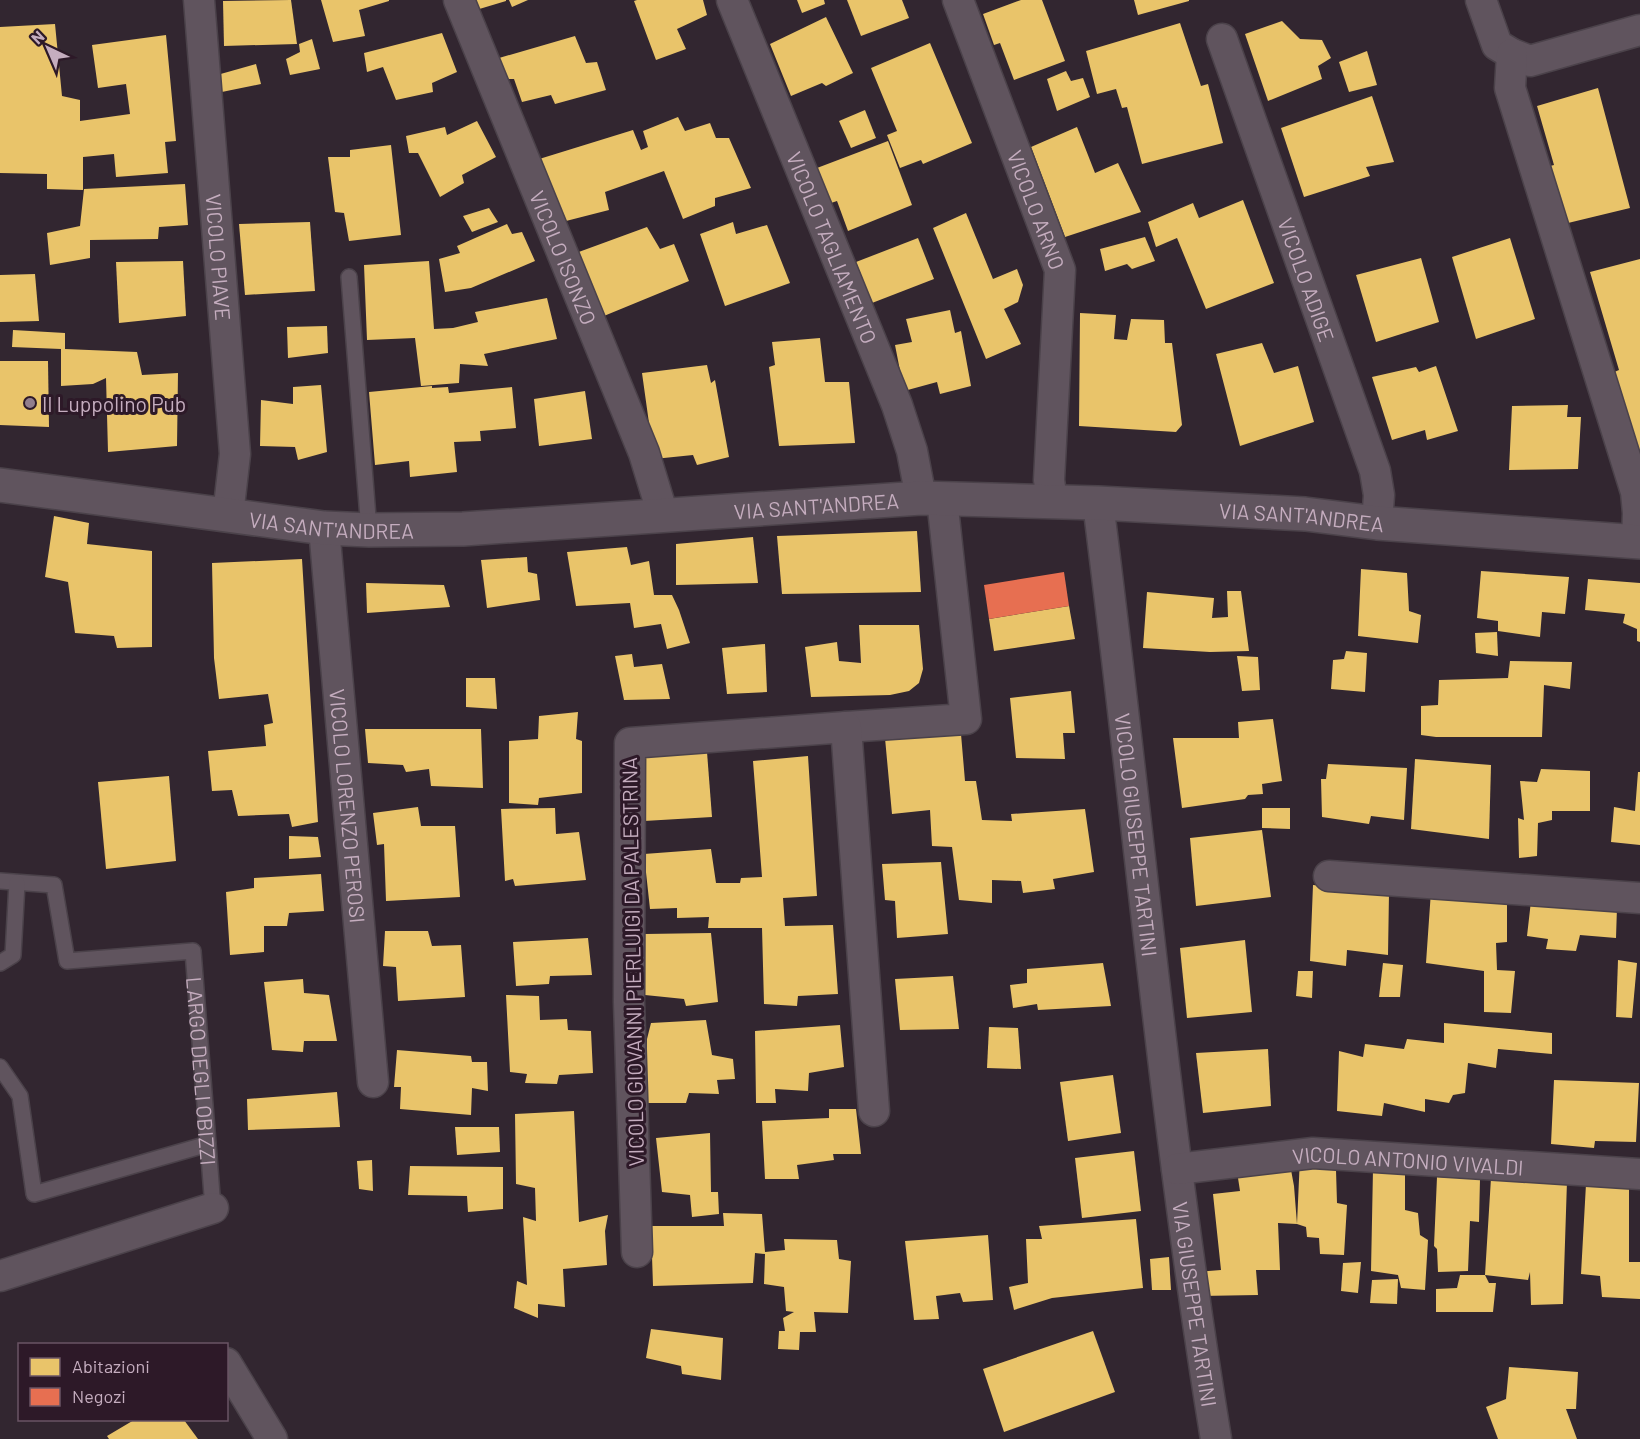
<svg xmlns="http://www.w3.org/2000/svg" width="1640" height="1439" viewBox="0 0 1640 1439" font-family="Barlow,sans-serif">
<rect width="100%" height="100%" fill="#322630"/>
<!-- homes -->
<g fill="#e9c46a">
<path d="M291,0L297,44L224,46L223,1Z"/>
<path d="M321,0H389V1L359,10L365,36L333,42Z"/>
<path d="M473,0H506V1L476,10Z"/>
<path d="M509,0H528L512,7Z"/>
<path d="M637,0H703L707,15L677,29L686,49L656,60L634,1Z"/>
<path d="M797,0H824L825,4L802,13Z"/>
<path d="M847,0H902L909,18L861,36Z"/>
<path d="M1021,0H1042L1065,61L1014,80L1000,43L994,45L983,14Z"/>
<path d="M1134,0H1189V1L1138,15Z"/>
<path d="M826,17L853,73L826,86L822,83L791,96L770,44Z"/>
<path d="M1282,21L1300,39L1322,40L1331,58L1318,66L1322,79L1268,101L1245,34Z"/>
<path d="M1180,23L1201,86L1208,84L1223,143L1142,164L1127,107L1122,108L1116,89L1097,94L1086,51Z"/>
<path d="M55,24L62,96L80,100V121L130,114L126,84L98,88L92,45L166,35L176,141L165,142L168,173L116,177L114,154L83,157V190L47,189V174L0,173V27Z"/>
<path d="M442,33L457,72L432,83L433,92L396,100L383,67L367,72L364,53Z"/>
<path d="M575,36L586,63L597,62L606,90L555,104L551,95L522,102L514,79H502L499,58Z"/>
<path d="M312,39L320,69L290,75L286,59L300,52L299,44Z"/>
<path d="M930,43L972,143L923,164L921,160L900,168L887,135L897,131L871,68Z"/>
<path d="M1367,51L1377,85L1349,92L1339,62Z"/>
<path d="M256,64L261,84L212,94L210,77Z"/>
<path d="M1066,71L1071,81L1083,78L1090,97L1057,111L1047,79Z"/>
<path d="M1598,88L1630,208L1568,223L1550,166L1554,165L1537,106Z"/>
<path d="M1372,96L1394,162L1366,167L1370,176L1304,197L1281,128Z"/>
<path d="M865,110L876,138L851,148L839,121Z"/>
<path d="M678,117L685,131L710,123L716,138H729L751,188L715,198V206L683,219L664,171L605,192L609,210L566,221L553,191L536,160L633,130L641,150L648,147L643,131Z"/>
<path d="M477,121L496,157L462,175L464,183L440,197L418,153H409L406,136L445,127L447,135Z"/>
<path d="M1077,127L1095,173L1118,163L1141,212L1065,237L1031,147Z"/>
<path d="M888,141L912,205L848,231L837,201L831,203L817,168Z"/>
<path d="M391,145L401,235L349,241L344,213L335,212L328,157H350V150Z"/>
<path d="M185,184L188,225L159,227L158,239L90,240V258L50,265L47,233L80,226L84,189Z"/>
<path d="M1243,200L1274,283L1206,309L1177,238L1156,247L1148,222L1193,203L1199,218Z"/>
<path d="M489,208L498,222L472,232L463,216Z"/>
<path d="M966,213L993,279L1017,269L1023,285L1018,302L1004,309L1021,344L986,359L933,228Z"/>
<path d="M310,222L315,291L245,295L239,224Z"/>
<path d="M733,222L736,234L767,225L790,283L725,306L700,234Z"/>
<path d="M507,224L512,234L522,232L535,261L471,288L445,292L439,259L460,253L457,246Z"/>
<path d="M647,227L660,249L674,244L689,281L599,318L576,253Z"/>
<path d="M1145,237L1155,261L1132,269L1127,264L1105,271L1100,249Z"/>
<path d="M918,238L934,279L872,303L856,262Z"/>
<path d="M1510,238L1535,319L1476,339L1452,257Z"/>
<path d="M1421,258L1439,322L1376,342L1356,275Z"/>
<path d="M1640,259V469L1612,373L1619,370L1590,272Z"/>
<path d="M183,261L186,316L119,323L116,262Z"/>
<path d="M429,261L434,329L453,328L478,322L475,312L547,298L557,339L484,354L488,366L460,364L459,383L421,386L415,338L367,340L364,265Z"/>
<path d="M35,274L39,321L0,322V275Z"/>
<path d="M950,310L955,333L961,331L971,386L940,394L937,382L904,391L895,345L912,342L906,319Z"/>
<path d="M1080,313L1116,315L1114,339L1127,340L1131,319L1164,320L1165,343H1172L1182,425L1176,432L1079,426Z"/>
<path d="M327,326L328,353L288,358L287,327Z"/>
<path d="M13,330L65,333V349L137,352L142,375L178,373L177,446L108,452L106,378L93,384L61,386V349L12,347Z"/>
<path d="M820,338L825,382H849L855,443L779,446L769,367L775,365L772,342Z"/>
<path d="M1262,343L1274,373L1298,366L1314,422L1240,446L1216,354Z"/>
<path d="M0,361H48L49,427L0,425Z"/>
<path d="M707,365L711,383L715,380L729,457L697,465L693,455L654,459L642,373Z"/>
<path d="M1436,366L1458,431L1427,440L1425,430L1392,440L1372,377L1416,367L1419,372Z"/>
<path d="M321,385L327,452L298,460L295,447L260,446L261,400L293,404V387Z"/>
<path d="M432,386V388L448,387L449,393L512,387L516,428L480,431L481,441L454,442L457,472L410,477L409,461L375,465L369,392Z"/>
<path d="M585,391L592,439L539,446L534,399Z"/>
<path d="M1568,405L1567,417H1581L1578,469L1509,470L1512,406Z"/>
<path d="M54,516L89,523L87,544L152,551V647L117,648L114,636L75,633L68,582L45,577Z"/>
<path d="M917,531L921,592L782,594L777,536Z"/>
<path d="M753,537L758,583L676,585V544Z"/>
<path d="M627,547L631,565L649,561L654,595H672L679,610L690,643L667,649L661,624L634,628L630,603L576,606L567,552Z"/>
<path d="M527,557L528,572L537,574L540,600L487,608L481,560Z"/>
<path d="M302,559L318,822L292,827L289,814L238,816L232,790L212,791L208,751L266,746L264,725L273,723L268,694L219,699L214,658L212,563Z"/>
<path d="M1361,569L1407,573L1409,611L1421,615L1418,643L1358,636Z"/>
<path d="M1481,571L1569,577L1565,614L1542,612L1540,637L1498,631V621L1477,618Z"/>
<path d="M1588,579L1640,583V642L1637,641V629L1623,623L1625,614L1585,610Z"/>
<path d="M366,583L444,585L450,607L367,613Z"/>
<path d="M1227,591H1241L1249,651L1210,652L1143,648L1147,592L1214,598L1212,618L1228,617Z"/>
<path d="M1069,606L1075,639L994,651L989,619Z"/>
<path d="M859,625H919L923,669L919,683L909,691L890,695L811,697L805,647L837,642L839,661L861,663Z"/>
<path d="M1497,632L1498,656L1476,653L1475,633Z"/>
<path d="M765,644L767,692L727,694L722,648Z"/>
<path d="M1346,651L1367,653L1365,692L1331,689L1333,660L1344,659Z"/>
<path d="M632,654L634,667L662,664L670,699L624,700L615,656Z"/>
<path d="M1237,656L1258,657L1260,690L1242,691Z"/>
<path d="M1510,661L1572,662L1570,689L1544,685L1542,737H1436L1421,735V706L1438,705L1439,680L1508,678Z"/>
<path d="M466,678H495L497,709L466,707Z"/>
<path d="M1071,691L1075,733H1063L1065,759L1016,758L1010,698Z"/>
<path d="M578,712L576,739L582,741V793L539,798L538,805L509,803V741L538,739L539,716Z"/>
<path d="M1273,719L1282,781L1262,784L1263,794L1248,795L1245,799L1182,808L1173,738H1239L1238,722Z"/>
<path d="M365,729H481L483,788L431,786L429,769L406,772L403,765L368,763Z"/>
<path d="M961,734L965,781H976L982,820L1012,821L1011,814L1085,809L1094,872L1053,879L1055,889L1023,893L1021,881L992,880V903L959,900L952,847L932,846L930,810L892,814L885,738Z"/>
<path d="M707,752L712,817L644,821L641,754Z"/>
<path d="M808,756L817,896L783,898L785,926L833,925L838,994L798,996L797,1006L764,1004L762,928H708L709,917L677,918V908L650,909L644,854L711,849L716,883H740L741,878L762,877L753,761Z"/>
<path d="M1415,759L1491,765L1489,839L1411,829Z"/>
<path d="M1328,764L1407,768L1404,820L1371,816L1369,824L1322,817L1321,779H1326Z"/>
<path d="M1541,769L1590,771V811H1552V820L1538,823L1537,856L1519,858L1518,818L1524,820L1520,781L1537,782Z"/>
<path d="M1638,772H1640V845L1611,842L1614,807L1635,811Z"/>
<path d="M169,776L176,861L106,869L98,782Z"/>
<path d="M418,807L421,826H455L460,897L386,901L384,844L377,845L373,813Z"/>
<path d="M555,808L556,834L579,832L586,880L515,886L513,879L505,881L501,809Z"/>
<path d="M1262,808H1290V829L1262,828Z"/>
<path d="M1262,830L1271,897L1196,906L1190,838Z"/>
<path d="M289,836L318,837L321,857L289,859Z"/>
<path d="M941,862L948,934L897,938L895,901L885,900L882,864Z"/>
<path d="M321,874L324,911L289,913L287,926H264V952L230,955L226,892L254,888V878Z"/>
<path d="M1313,885L1389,893L1388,955L1347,950L1346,966L1310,961Z"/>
<path d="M1431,891L1507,898V942L1496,943L1497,970L1515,971L1511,1013L1484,1012V971L1426,963Z"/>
<path d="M1531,901L1617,907L1616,938L1580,935L1576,951L1546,949L1548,939L1527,936Z"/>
<path d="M385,931H428L432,946L461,945L465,997L398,1001L396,967L383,966Z"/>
<path d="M711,933L718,1002L686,1006L684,999L645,995V934Z"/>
<path d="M588,938L592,975L550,976L549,984L516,986L513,942Z"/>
<path d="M1245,940L1252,1012L1187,1018L1180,948Z"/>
<path d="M1618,960L1637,963L1632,1018L1616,1017Z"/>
<path d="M1103,963L1111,1006L1038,1010L1037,1004L1013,1008L1010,985L1027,983V969Z"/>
<path d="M1383,963L1403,965L1400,997H1379Z"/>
<path d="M1298,971H1313L1312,998L1296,996Z"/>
<path d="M953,976L959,1029L900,1030L895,979Z"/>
<path d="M303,979L304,993L329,995L337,1041H304L303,1052L272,1050L264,982Z"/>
<path d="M506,995L539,996L540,1020L567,1019L568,1030L591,1031L593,1073L559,1075L557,1084L525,1083L527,1074L510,1072Z"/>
<path d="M706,1020L712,1055L733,1059L735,1079L717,1080L719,1094L689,1093L686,1103H647V1039L651,1023Z"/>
<path d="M1444,1023L1552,1033V1054L1498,1049L1496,1068L1468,1063L1465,1093L1453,1095L1449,1103L1425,1099V1112L1384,1103L1382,1116L1337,1111L1339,1051L1363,1057L1365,1044L1404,1049L1407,1039L1444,1043Z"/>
<path d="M840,1025L844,1067L809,1073L808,1091L775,1089L776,1103H756L755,1031Z"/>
<path d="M989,1027L1018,1028L1021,1069L987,1068Z"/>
<path d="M1268,1049L1271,1106L1203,1113L1196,1053Z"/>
<path d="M397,1050L471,1056L472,1062H487L488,1091L472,1088L471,1115L400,1109L401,1087H394Z"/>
<path d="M1113,1075L1121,1133L1068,1141L1060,1082Z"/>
<path d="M1554,1080L1639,1083L1636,1142L1595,1141L1594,1148L1551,1144Z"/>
<path d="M337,1092L340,1127L248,1130L247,1099Z"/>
<path d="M829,1109H856L861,1154H833L834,1160L797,1165L799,1179H765L762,1121L829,1118Z"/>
<path d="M574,1111L579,1222L608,1215L605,1231L607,1265L563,1269L565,1307L538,1304V1318L514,1308L517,1281L527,1285L523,1217L536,1221L535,1188L516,1184L515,1114Z"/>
<path d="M455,1127H499L500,1152L457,1155Z"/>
<path d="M710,1133L711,1192H718L719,1214L692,1217L690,1195L662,1192L656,1138Z"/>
<path d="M1134,1151L1141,1211L1082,1218L1075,1158Z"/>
<path d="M1300,1157L1332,1160V1170H1336L1337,1203L1347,1205L1344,1255L1320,1254L1319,1238L1307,1237L1306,1227L1297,1224L1278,1223L1280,1270H1256L1258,1295L1200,1296L1196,1272L1221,1270L1213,1194L1240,1191L1236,1165L1289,1159L1294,1186L1297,1224Z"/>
<path d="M372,1160L373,1191L359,1189L357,1161Z"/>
<path d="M410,1166L503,1167V1209L468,1212L467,1196L408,1195Z"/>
<path d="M1373,1169L1405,1173V1210L1418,1213L1420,1235L1428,1240L1425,1290L1401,1288L1398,1275L1371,1271Z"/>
<path d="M1437,1177L1480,1179L1479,1222L1470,1221L1468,1271L1438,1272L1437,1249L1434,1246Z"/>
<path d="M1491,1178L1567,1181L1563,1304L1531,1305L1530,1272L1528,1280L1485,1275Z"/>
<path d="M1586,1184L1629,1187V1262H1640V1299L1602,1297L1600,1276L1581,1274Z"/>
<path d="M723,1213L762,1214L765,1252L785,1250L784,1239L837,1240L839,1259L851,1261L848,1313L814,1312L816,1332H800L799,1350L778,1349L779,1331H785L783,1318L794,1312L786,1311L784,1287L764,1284L765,1254L755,1253L753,1283L653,1286L651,1226H724Z"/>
<path d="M1136,1219L1143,1288L1052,1298L1014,1310L1009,1287L1028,1283L1026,1239H1042L1039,1226Z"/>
<path d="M988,1235L993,1300L963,1302L960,1293L936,1296L939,1319L914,1320L905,1241Z"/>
<path d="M1169,1257L1171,1290H1152L1150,1259Z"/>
<path d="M1361,1262L1358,1293L1341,1291L1343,1263Z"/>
<path d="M1460,1275H1485L1489,1283H1496L1493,1312H1436V1289L1457,1288Z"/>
<path d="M1398,1279L1397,1304L1370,1303L1372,1280Z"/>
<path d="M651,1329L723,1338L721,1380L682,1374L681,1366L646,1358Z"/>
<path d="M1093,1331L1115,1392L1004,1432L983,1369Z"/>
<path d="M1509,1367L1578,1372L1576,1409H1566L1577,1439H1498L1486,1407L1506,1399Z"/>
<path d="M134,1420H184L198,1439H109L107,1436Z"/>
</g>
<!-- shops -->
<path fill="#e76f51" d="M1064,572L1069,606L989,619L984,585Z"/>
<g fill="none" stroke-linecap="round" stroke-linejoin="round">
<defs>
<g id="service">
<path d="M349,277L369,530"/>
<path id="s1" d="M0,881L54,885L67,961L193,951L213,1208"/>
<path d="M0,963L13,955L17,883"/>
<path d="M0,1067L20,1096L34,1194L208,1144"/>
</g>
<g id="minor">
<path id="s2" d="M199,0L235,454L228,515"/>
<path id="s3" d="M459,0L644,453L663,515"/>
<path id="s4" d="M732,0L897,405L912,451L921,498"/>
<path id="s5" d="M958,0L1060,270L1049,480L1052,501"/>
<path d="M1481,0L1497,45L1512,54L1530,61L1640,30"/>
<path id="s6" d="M1222,39L1375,471L1379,495L1377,523"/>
<path d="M1512,54L1510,88L1636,492L1638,513L1637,542"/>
<path id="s7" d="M1098,503C1138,815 1165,1129 1216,1439"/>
<path id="s8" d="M324,528L373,1082"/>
<path d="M846,727L966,719L942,499"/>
<path d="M1329,876L1640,898"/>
<path id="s9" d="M1177,1169L1313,1153L1640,1174"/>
<path d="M637,1252L629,1002L630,743L846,727L874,1111"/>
<path d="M0,1276L213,1208"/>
<path d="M226,1363L272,1439"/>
</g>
<g id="tertiary">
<path id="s10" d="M0,485L324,528L369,530L463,529L921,498L1098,503L1305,514L1377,523L1640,542"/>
</g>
</defs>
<!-- service casing -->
<use href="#service" stroke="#4b424a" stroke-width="18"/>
<!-- minor casing -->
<use href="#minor" stroke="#4b424a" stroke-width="33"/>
<!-- tertiary casing -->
<use href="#tertiary" stroke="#4b424a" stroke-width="36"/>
<!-- service -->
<use href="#service" stroke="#60545e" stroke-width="15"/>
<!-- minor -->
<use href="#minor" stroke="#60545e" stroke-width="30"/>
<!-- tertiary -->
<use href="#tertiary" stroke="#60545e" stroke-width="33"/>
</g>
<!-- markers -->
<circle fill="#927e8d" stroke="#2d1928" stroke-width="2" cx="30" cy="403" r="6"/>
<g text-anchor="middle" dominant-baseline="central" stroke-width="6" stroke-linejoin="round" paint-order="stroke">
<!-- street labels -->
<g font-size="21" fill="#c5adbf" stroke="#2d1928">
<text stroke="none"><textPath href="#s5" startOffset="224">VICOLO ARNO</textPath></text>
<text stroke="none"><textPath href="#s4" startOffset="267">VICOLO TAGLIAMENTO</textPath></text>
<text stroke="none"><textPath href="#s3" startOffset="278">VICOLO ISONZO</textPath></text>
<text stroke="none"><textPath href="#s2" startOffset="258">VICOLO PIAVE</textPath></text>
<text stroke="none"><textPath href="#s6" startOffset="255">VICOLO ADIGE</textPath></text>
<text stroke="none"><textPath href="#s10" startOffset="820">VIA SANT'ANDREA</textPath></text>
<text stroke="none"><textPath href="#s10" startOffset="1306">VIA SANT'ANDREA</textPath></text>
<text stroke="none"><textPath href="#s10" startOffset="334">VIA SANT'ANDREA</textPath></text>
<text stroke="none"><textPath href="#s8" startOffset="279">VICOLO LORENZO PEROSI</textPath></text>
<text stroke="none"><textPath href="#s7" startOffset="334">VICOLO GIUSEPPE TARTINI</textPath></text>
<text transform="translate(632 962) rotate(-91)">VICOLO GIOVANNI PIERLUIGI DA PALESTRINA</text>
<text stroke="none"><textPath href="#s1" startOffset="378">LARGO DEGLI OBIZZI</textPath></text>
<text stroke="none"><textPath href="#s9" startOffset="232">VICOLO ANTONIO VIVALDI</textPath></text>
<text stroke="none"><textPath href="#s7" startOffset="807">VIA GIUSEPPE TARTINI</textPath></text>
</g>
<!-- poi labels -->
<g font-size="21" fill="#c5adbf" stroke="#2d1928" text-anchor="start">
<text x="42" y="403">Il Luppolino Pub</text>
</g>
</g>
<!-- legend -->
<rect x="18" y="1343" width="210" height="78" fill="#2d1928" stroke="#6a5464" stroke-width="1.5"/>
<rect x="30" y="1358" width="30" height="18" fill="#e9c46a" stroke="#6a5464" stroke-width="1.5"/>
<text x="72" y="1373" font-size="18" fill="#c5adbf">Abitazioni</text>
<rect x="30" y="1388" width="30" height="18" fill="#e76f51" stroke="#6a5464" stroke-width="1.5"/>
<text x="72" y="1403" font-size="18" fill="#c5adbf">Negozi</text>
<!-- north arrow -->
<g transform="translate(48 48) rotate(316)" stroke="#2d1928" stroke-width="4.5" paint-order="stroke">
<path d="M0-4.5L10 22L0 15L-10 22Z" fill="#c5adbf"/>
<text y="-9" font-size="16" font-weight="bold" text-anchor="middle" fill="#c5adbf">N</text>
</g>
</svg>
